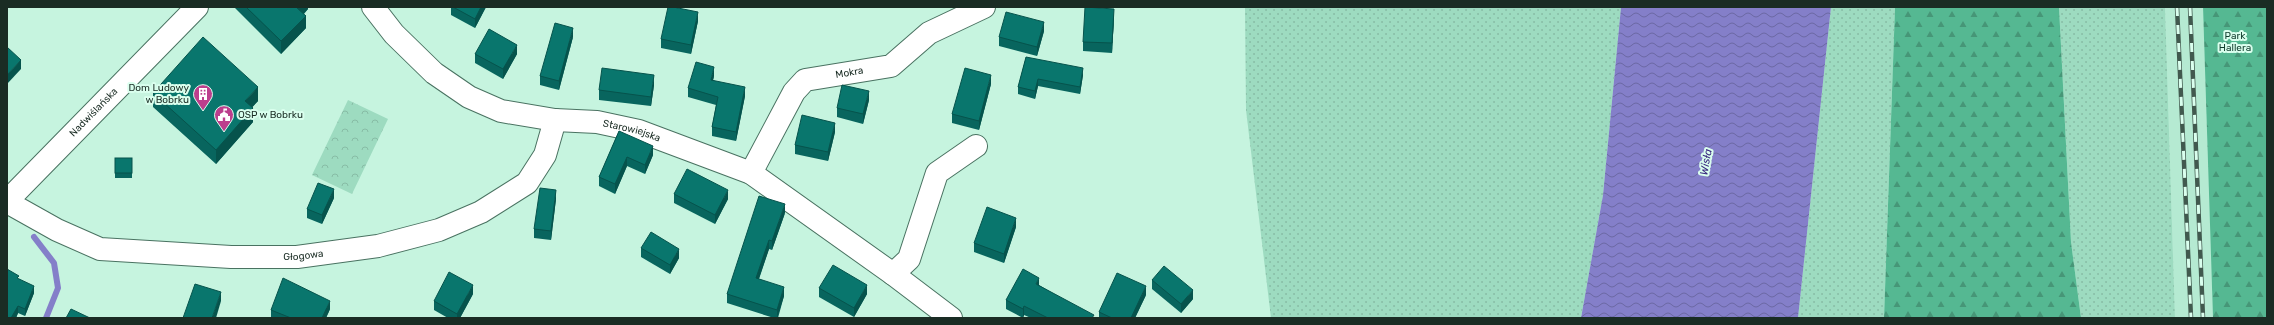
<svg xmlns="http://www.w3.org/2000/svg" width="2274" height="325" viewBox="0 0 2274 325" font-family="Rubik,sans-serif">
<defs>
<pattern id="grass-dots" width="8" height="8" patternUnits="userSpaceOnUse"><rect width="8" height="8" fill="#9ddbc0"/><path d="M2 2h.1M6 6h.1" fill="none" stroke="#87bca5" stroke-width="1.8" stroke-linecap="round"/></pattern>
<pattern id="forest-firs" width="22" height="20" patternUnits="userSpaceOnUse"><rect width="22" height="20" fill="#55b892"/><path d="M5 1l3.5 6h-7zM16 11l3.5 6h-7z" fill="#469677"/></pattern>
<pattern id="park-crowns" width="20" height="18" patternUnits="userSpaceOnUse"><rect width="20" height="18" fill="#9ddbc0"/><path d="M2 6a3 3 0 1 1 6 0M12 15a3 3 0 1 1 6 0" fill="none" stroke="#87bca5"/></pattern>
<pattern id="water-waves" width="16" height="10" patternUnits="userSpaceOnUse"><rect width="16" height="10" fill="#847fc9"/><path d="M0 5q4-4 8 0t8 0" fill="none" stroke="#6b68a3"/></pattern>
</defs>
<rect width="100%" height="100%" fill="#c6f4df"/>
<!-- built -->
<path fill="#b5ead2" d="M2165,7H2203L2213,318H2175Z"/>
<!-- grass -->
<g fill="url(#grass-dots)">
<path d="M1245,7H1621L1603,195L1581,318H1271L1246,110Z"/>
<path d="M1831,7H1895L1884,318H1798Z"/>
<path d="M2059,7H2165L2175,318H2081L2071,242Z"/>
</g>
<!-- forest -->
<g fill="url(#forest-firs)">
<path d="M1895,7H2059L2071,242L2081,318H1884Z"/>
<path d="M2203,7H2267V318H2213Z"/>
</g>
<!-- park -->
<path fill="url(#park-crowns)" d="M348,100L388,119L352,194L312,175Z"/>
<!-- water -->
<path fill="url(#water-waves)" d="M1621,7H1831L1798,318H1581L1603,195Z"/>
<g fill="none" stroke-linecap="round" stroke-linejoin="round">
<!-- stream -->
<path stroke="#847fc9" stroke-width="6" d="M34,237L54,263L58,288L46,318"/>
<defs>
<g id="minor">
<path id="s1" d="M373,7L394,34L434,73L469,97L501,111L555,120L597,122L639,131L751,173L893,274L951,318"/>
<path id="s2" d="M751,173L794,92L805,80L891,66L929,33L984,7"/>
<path id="s3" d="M7,201L197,7"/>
<path id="s4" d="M7,202L57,230L100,249L231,257H297L378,246L439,230L481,212L527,183L545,155L555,120"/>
<path d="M893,274L909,259L937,173L976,146"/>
</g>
</defs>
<!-- minor casing -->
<use href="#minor" stroke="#497261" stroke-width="24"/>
<!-- minor -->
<use href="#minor" stroke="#fff" stroke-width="22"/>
<defs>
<g id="rail">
<path d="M2177,7L2191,318"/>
<path d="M2190,7L2203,318"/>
</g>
</defs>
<!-- rail casing -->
<use href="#rail" stroke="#41594e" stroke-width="4.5"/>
<!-- rail -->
<use href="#rail" stroke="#daffee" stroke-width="3" stroke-dasharray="9" stroke-linecap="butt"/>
</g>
<!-- wall -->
<g fill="#08655e">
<path d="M235,7H308V9L304,14L306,28L281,54L235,8Z"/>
<path d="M451,7H486L475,28L451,15Z"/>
<path d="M1114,18L1112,53L1083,51V42Z"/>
<path d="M698,21L691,54L661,48V39Z"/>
<path d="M1044,31L1037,56L999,46V37Z"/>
<path d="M573,37L559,90L540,85V76Z"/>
<path d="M475,54H517L503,79L475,63Z"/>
<path d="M1026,57L1083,75L1080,94L1038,86L1035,99L1018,94V87Z"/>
<path d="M714,76L713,80L745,96L736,141L712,136V127L716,105L688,97V88Z"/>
<path d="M991,84L979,130L952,123V114Z"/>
<path d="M654,85L651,106L599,100V90Z"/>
<path d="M153,93L258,101L252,107L253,122L216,164L153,107Z"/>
<path d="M869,100L863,124L837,117V108Z"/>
<path d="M619,131L653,155L645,174L627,166L615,194L599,186V177Z"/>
<path d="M835,132L828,161L795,154V145Z"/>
<rect x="115" y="158" width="17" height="20"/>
<path d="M674,194L728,199L715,224L674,203Z"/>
<path d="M334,198L322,224L307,218V209Z"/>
<path d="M556,199L551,240L534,238V229Z"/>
<path d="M785,213L772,250L769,249L759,279L784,296L778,318H774L727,303V294Z"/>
<path d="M1016,227L1004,263L974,252V243Z"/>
<path d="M641,248L679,258L670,274L641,257Z"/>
<path d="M19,279L34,293L25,316L18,313L16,318H7Z"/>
<path d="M1152,280L1193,299L1181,313L1152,289Z"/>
<path d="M1039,285L1094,318H1031L1024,315L1023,318L1006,309V300Z"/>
<path d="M819,288L867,294L854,317L819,297Z"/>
<path d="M473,294L460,318H448L434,310V301Z"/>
<path d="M1146,295L1135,318H1099V312Z"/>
<path d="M330,309L326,318H271V310Z"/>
</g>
<!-- shaded-wall -->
<g fill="#06534c">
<path d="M298,7H308V9L297,20V8Z"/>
<path d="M481,7H486L475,28V19Z"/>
<path d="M1114,9V18L1112,53V43Z"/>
<path d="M698,12V21L691,54V45Z"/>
<path d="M306,16V28L281,54V41Z"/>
<path d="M1044,22V31L1037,56V47Z"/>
<path d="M573,28V37L559,90V81Z"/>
<path d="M517,45V54L503,79V69Z"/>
<path d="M21,60V69L7,84V75Z"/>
<path d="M714,67V76L711,89V80Z"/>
<path d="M1083,68V75L1080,94V87Z"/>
<path d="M654,75V85L651,106V97Z"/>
<path d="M991,75V84L979,130V121Z"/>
<path d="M1038,79V86L1035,99V91Z"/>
<path d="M258,87V101L245,115V101Z"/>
<path d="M745,87V96L736,141V132Z"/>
<path d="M869,91V100L863,124V114Z"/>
<path d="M253,108V122L216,164V150Z"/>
<path d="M835,123V132L828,161V152Z"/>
<path d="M653,146V155L645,174V165Z"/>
<path d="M627,157V166L615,194V184Z"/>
<path d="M334,189V198L322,224V215Z"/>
<path d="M556,190V199L551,240V231Z"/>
<path d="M728,190V199L715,224V215Z"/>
<path d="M785,204V213L772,250V241Z"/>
<path d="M1016,218V227L1004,263V254Z"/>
<path d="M769,240V249L756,287V278Z"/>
<path d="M679,249V258L670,274V265Z"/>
<path d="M1039,278V287L1036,284Z"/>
<path d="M473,285V294L460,318H457V314Z"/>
<path d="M867,285V294L854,317V308Z"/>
<path d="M34,286V293L25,316V309Z"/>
<path d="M1146,286V295L1135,318H1131Z"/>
<path d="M784,287V296L777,318V310Z"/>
<path d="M1193,290V299L1181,313V304Z"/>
<path d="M221,292V301L216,318H212Z"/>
<path d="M330,301V309L326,318H322Z"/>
<path d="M18,306V313L16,318H11Z"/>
<path d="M1024,306V315L1023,318V309Z"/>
</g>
<!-- building -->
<g fill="#09766d" stroke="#06534c">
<path d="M246,7H298L297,8L306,16L281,41Z"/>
<path d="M453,7H481L475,19Z"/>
<path d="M668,7H673L698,12L691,45L661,39Z"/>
<path d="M1085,7L1114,9L1112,43L1083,42Z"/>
<path d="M1006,12L1044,22L1037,47L999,37Z"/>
<path d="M555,23L573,28L559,81L540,76Z"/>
<path d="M489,29L517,45L503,69L475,54Z"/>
<path d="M203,37L258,87L245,101L253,108L216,150L153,93Z"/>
<path d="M7,47L21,60L7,75Z"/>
<path d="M1026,57L1083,68L1080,87L1038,79L1035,91L1018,87Z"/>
<path d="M696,62L714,67L711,80L745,87L736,132L712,127L718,97L688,88Z"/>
<path d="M602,68L654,75L651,97L599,90Z"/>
<path d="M965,68L991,75L979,121L952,114Z"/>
<path d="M842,85L869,91L863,114L837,108Z"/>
<path d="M802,115L835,123L828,152L795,145Z"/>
<path d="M619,131L653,146L645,165L627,157L615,184L599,177Z"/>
<rect x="115" y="158" width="17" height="15"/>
<path d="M687,169L728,190L715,215L674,194Z"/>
<path d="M318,183L334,189L322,215L307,209Z"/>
<path d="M540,188L556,190L551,231L534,229Z"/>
<path d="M759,196L785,204L772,241L769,240L756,278L784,287L777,310L727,294Z"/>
<path d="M987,207L1016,218L1004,254L974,243Z"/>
<path d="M651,232L679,249L670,265L641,248Z"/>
<path d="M833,265L867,285L854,308L819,288Z"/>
<path d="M1164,266L1193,290L1181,304L1152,280Z"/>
<path d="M7,269L19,276L17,278L34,286L25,309L18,306L11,318H7Z"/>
<path d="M1023,269L1039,278L1036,284L1094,315L1092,318H1048L1024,306L1023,309L1006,300Z"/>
<path d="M449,272L473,285L457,314L434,301Z"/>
<path d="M1117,273L1146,286L1131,318H1112L1099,312Z"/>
<path d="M283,278L330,301L322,318H291L271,310Z"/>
<path d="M195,284L221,292L212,318H183Z"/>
<path d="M71,309L90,318H66Z"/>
</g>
<!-- icons -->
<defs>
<symbol id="building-pin" viewBox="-11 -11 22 30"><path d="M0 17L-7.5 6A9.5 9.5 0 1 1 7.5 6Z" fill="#bc3e8d" stroke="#daffee"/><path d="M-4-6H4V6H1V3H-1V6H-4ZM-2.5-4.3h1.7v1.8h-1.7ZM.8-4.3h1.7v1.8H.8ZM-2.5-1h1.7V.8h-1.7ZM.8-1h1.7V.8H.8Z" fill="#fff"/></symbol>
<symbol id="civic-pin" viewBox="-11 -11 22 30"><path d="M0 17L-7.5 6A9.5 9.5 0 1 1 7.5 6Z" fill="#bc3e8d" stroke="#daffee"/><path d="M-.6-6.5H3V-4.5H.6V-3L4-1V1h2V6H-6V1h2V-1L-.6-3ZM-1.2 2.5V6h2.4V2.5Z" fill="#fff"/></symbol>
</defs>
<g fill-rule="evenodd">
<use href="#building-pin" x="192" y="83" width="22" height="30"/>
<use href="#civic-pin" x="213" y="104" width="22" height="30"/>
</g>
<g text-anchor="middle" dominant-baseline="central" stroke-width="4" stroke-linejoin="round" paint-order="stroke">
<!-- park labels -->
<g font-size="10" fill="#103c2d" stroke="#daffee">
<text x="2235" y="36">Park<tspan x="2235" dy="12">Hallera</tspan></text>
</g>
<!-- street labels -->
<g font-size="10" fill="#1a2c24" stroke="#daffee">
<text stroke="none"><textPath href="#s2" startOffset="153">Mokra</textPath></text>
<text stroke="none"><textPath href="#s3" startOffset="124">Nadwiślańska</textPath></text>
<text stroke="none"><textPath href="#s1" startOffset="300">Starowiejska</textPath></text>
<text stroke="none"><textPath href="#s4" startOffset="308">Głogowa</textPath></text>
</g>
<!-- poi labels -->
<g font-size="10" fill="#1a2c24" stroke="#daffee" text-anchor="end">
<text x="189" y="88">Dom Ludowy<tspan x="189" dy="12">w Bobrku</tspan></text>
<text x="238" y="115" text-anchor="start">OSP w Bobrku</text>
</g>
<!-- water labels -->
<g font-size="11" font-style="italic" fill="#39287f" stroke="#daffee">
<text transform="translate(1706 162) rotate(-80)">Wisła</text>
</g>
</g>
<!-- border -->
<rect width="2274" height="325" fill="none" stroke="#1a2c24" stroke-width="16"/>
</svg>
